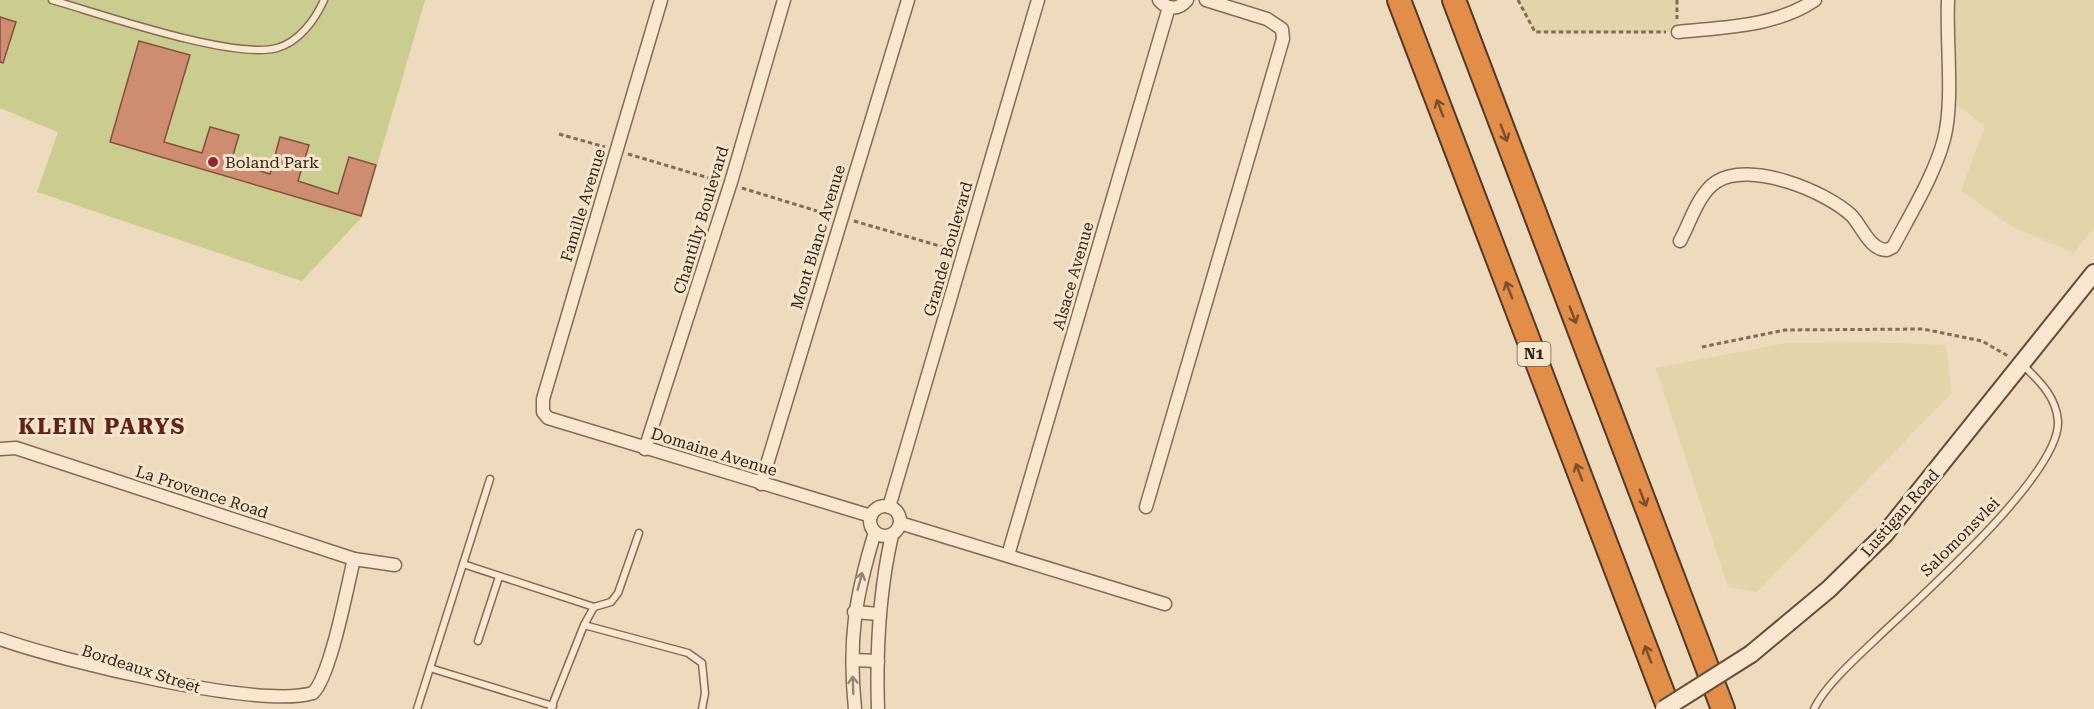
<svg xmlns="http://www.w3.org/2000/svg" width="2094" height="709" viewBox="0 0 2094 709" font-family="'Roboto Serif',serif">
<rect width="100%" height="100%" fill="#eedabc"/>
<!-- farmland -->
<g fill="#e4d4a9">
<path d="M1518,0H1677L1678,32H1535Z"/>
<path d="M1948,0H2094V227L2074,253L2013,227L1961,191L1985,126L1947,98Z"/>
<path d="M1865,342L1946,345L1952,393L1757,592L1728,587L1656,368L1786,343Z"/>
</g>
<!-- green -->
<path fill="#cbcc90" d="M0,0H425L362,217L302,281L37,192L58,132L0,108Z"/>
<!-- building -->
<g fill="#ce8d70" stroke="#85503b" stroke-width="1.5">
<path d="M0,17L16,22L3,63L0,62Z"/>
<path d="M139,41L190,55L164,142L202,153L210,127L239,135L231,162L270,174L280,137L309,145L298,181L338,194L349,157L376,165L361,216L110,142Z"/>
</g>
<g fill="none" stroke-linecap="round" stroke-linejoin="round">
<defs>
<g id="lane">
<path d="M52,0C101,14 233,60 277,48C299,42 315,20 324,0"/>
<path d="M463,564L594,607L611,602L618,593L639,533"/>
<path d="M584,625L688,653L702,663L705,693L702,709"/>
<path d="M478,641L499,577"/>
<path d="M430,668L553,706"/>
<path d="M551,708L584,625L594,607"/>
<path d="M417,709L490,479"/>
<path d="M1814,709C1825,686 1855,659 1874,641C1915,601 2061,475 2058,421C2056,396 2039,381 2023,365"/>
</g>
<g id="street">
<path d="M661,0L543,399V412L548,418L871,516"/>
<path d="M1159,0C1167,10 1179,10 1187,0"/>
<path d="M1678,32C1724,27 1775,27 1815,0"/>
<path d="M1680,241C1690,223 1698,194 1716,182C1749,160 1826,191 1852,216C1862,227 1870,250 1887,250L1893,247C1910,215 1935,174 1944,139C1954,102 1946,40 1948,0"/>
<path d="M0,449L16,448L354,559L395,565"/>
<path d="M645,449L731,182L784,0"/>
<path d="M761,484L908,0"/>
<circle cx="885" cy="521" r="15"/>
<path d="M889,507L1038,0"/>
<path d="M1146,507L1283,39L1282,29L1267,19L1206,0"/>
<path d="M900,523L1165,604"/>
<path d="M1008,555L1169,7"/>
<path d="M854,612L879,614"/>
<path d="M0,639C62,661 259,709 313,693C331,675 347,587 354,559"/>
<path d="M853,660L878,661"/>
<path d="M855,709C848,641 855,597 875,532"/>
<path d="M878,709C876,650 879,592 892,535"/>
</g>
<path id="secondary" d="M1751,654L1829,589L1885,534L2094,273"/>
<g id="highway">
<path d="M1399,0L1669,709"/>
<path d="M1454,0L1723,709"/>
</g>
</defs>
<!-- lane casing -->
<use href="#lane" stroke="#866a55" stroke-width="9"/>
<!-- street casing -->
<use href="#street" stroke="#866a55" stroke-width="15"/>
<!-- secondary casing -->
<use href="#secondary" stroke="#674b39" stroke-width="20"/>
<!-- highway casing -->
<use href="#highway" stroke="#53392a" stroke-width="26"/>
<!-- path -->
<g stroke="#866a55" stroke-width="3" stroke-dasharray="4.5 3" stroke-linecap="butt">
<path d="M1518,0L1535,32H1666"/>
<path d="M1677,0V19"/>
<path d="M559,134L605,147"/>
<path d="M628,154L719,181"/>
<path d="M742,188L830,215"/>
<path d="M854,221L950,249"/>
<path d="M1702,347L1785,330L1923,329L1982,341L2008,356"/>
</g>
<!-- lane -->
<use href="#lane" stroke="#f9e8cf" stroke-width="6"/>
<!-- street -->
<use href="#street" stroke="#f9e8cf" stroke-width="12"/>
<!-- secondary -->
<use href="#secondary" stroke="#f9e8cf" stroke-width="16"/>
<!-- highway -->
<use href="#highway" stroke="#e28e48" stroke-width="22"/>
<defs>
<path id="secondary-bridge" d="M1664,709L1751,654"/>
</defs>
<!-- secondary-bridge casing -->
<use href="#secondary-bridge" stroke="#674b39" stroke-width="20" stroke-linecap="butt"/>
<!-- secondary-bridge -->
<use href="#secondary-bridge" stroke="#f9e8cf" stroke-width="16"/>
</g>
<!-- one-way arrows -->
<defs><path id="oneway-shaft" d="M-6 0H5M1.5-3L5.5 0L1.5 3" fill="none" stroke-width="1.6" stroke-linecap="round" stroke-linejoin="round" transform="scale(1.5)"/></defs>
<g stroke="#7a4e2c">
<use href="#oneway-shaft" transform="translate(1440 108) rotate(-111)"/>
<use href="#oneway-shaft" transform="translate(1504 133) rotate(69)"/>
<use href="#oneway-shaft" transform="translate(1509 290) rotate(-111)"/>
<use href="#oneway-shaft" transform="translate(1573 315) rotate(69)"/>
<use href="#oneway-shaft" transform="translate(1579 472) rotate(-111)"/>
<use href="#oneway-shaft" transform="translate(1643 498) rotate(69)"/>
<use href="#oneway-shaft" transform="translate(1648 654) rotate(-111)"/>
</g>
<g stroke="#968674">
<use href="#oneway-shaft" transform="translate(860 581) rotate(-75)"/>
<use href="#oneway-shaft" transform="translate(853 685) rotate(-92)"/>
</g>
<!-- markers -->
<circle fill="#962431" stroke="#f6e5cb" stroke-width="2" cx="213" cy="162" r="6"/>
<g text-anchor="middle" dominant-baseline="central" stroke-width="6" stroke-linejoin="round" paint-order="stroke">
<!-- shield labels -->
<rect fill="#f6e5cb" stroke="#6e5e4f" stroke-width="1.5" x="1517.5" y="342" width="33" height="24" rx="4.5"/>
<g font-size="15" font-weight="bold" fill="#34241a">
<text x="1534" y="354">N1</text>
</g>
<!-- poi labels -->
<g font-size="16" fill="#34241a" stroke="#f6e5cb" text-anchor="start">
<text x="225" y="162">Boland Park</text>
</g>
<!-- street labels -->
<g font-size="16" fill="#34241a" stroke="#f6e5cb">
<text transform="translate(583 205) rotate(-73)">Famille Avenue</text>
<text transform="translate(701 220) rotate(-73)">Chantilly Boulevard</text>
<text transform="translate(818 237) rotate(-73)">Mont Blanc Avenue</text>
<text transform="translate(948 249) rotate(-74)">Grande Boulevard</text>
<text transform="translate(1073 276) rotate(-74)">Alsace Avenue</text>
<text transform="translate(714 452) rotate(17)">Domaine Avenue</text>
<text transform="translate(202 492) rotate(18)">La Provence Road</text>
<text transform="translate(1900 513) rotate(-49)">Lustigan Road</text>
<text transform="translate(1960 537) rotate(-45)">Salomonsvlei</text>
<text transform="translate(141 669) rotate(18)">Bordeaux Street</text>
</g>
<!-- district labels -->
<g font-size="22" font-weight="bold" letter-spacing="1.5" fill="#622119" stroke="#f6e5cb">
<text x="102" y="426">KLEIN PARYS</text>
</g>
</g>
</svg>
